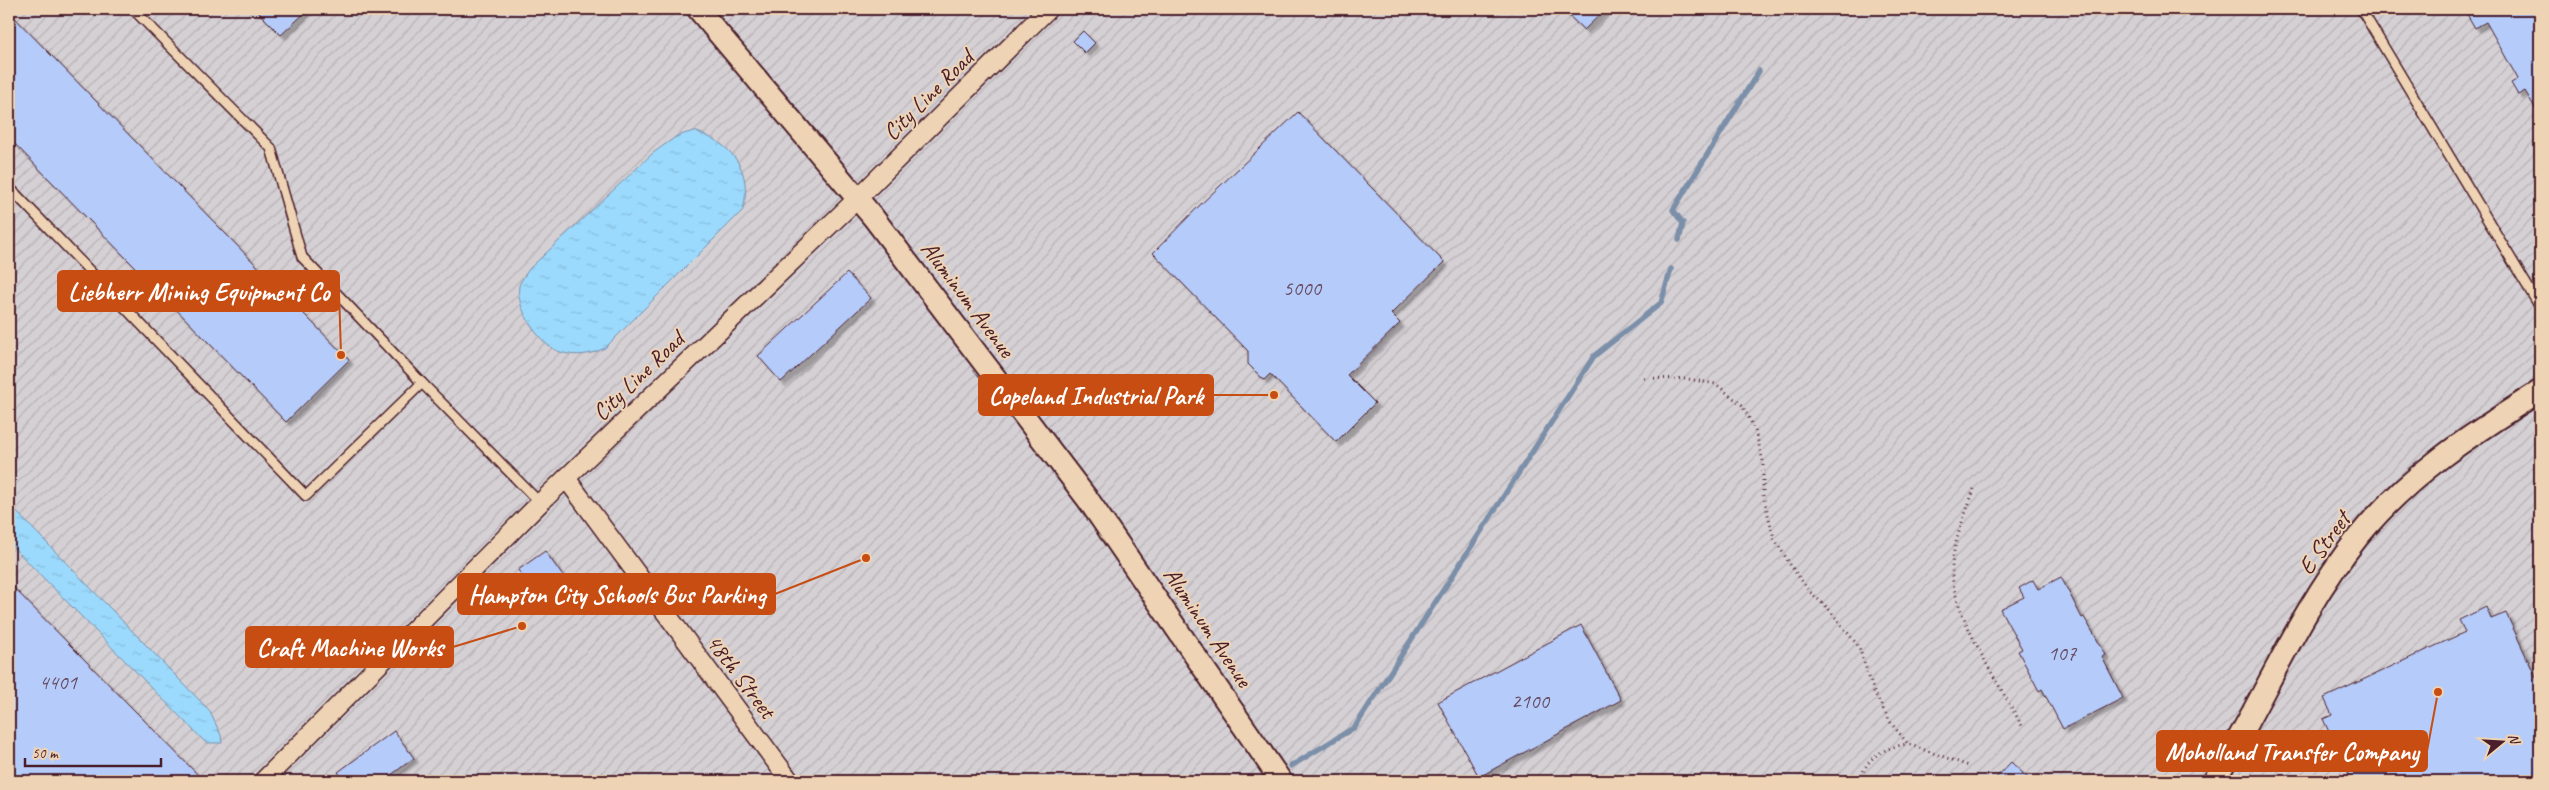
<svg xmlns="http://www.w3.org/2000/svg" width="2549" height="790" viewBox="0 0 2549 790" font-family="Caveat,sans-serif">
<defs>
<pattern id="industrial-furrows" width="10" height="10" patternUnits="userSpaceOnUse" patternTransform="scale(1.25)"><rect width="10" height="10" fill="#d5d0d4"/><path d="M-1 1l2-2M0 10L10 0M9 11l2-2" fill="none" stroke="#b8b2b6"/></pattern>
<pattern id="water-ripples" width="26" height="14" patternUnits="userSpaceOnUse" patternTransform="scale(1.25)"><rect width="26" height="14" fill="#9bdafd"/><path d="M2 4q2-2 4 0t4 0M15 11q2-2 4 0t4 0" fill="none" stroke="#87bbd9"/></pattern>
<filter id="shadow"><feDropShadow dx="4.5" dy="4.5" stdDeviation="1" flood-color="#0004"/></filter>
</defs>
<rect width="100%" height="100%" fill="#e3d2c3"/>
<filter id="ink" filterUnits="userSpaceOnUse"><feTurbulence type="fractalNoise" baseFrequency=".02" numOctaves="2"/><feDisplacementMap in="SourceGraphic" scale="10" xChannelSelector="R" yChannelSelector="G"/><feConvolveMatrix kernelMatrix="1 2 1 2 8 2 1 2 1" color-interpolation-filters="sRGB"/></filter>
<g filter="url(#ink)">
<!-- industrial -->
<rect fill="url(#industrial-furrows)" x="9" y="9" width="2531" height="772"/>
<!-- water -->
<g fill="url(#water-ripples)" stroke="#7b8fa9">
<path d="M694,131C732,143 753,170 743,210L605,348C590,355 576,357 560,352C540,346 515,307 519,286C520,281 526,274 529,269L653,153L677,136Z"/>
<path d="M9,504L209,710L221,735L222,743H206L9,543Z"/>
</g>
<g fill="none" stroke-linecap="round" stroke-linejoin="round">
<!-- stream -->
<g stroke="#7b8fa9" stroke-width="5.5">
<path d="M1679,240L1683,223L1673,210L1759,71"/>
<path d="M1291,766L1355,727L1594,356L1661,303L1671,269"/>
</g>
</g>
<!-- building -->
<g fill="#b5cbfa" stroke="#4a1f2b" filter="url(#shadow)">
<path d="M255,9H309L281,35Z"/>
<path d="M1562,9H1606L1584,30Z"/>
<path d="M2464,9H2540V116L2525,91L2518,95L2511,83L2518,79L2486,22L2475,28Z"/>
<path d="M9,12L349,360L286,422L9,138Z"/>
<path d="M1083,31L1095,43L1085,53L1073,41Z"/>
<path d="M1298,112L1444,262L1391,314L1400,323L1347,375L1375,403L1336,442L1270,374L1264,380L1248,364V351L1153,253L1200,205Z"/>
<path d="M847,273L871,298L781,382L758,356Z"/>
<path d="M545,551L570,586L548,601L538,587L533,591L518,570Z"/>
<path d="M2061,577L2082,618L2084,617L2106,655L2102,657L2123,698L2063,729L2042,689L2039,691L2018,651L2022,649L2000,609L2024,597L2019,588L2033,580L2038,589Z"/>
<path d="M9,583L204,781H9Z"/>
<path d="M2486,607L2491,619L2506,613L2540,686V781H2352L2323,719L2332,715L2324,698L2465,632L2459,620Z"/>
<path d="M1581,625L1621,700L1479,777L1438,702Z"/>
<path d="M394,731L414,758L383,781H345L338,772Z"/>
<path d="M2011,762L2031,781H1993Z"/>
</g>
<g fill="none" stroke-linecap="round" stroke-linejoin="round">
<defs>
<g id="service">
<path d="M2361,9L2540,307"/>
<path d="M9,187L306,496L422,383L302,257L271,148L133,9"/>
<path d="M422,383L540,503"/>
</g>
<g id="minor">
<path d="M566,478L790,781"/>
<path d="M263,781L540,503L858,198L1048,9"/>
</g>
<g id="tertiary">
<path d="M698,9L873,217L1089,501L1281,781"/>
<path d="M2214,781C2263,701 2299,611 2358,537C2410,473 2472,434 2540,391"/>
</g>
</defs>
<!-- service casing -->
<use href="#service" stroke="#4a1f2b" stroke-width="12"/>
<!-- minor casing -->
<use href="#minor" stroke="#4a1f2b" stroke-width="21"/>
<!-- tertiary casing -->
<use href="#tertiary" stroke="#4a1f2b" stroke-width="25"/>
<!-- path -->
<g stroke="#4a1f2b" stroke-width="3" stroke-dasharray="1 4" stroke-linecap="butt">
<path d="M1644,378L1688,379L1716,384L1742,405L1755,430L1763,461V495L1774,538L1791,566L1810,592L1828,608L1859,647L1874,692L1891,723L1908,744L1969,766"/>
<path d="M1974,489C1966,514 1952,543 1952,570C1951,612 2001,687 2022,726"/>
<path d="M1861,781C1864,757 1886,747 1908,744"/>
</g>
<!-- service -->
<use href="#service" stroke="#eed4b5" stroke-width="9"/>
<!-- minor -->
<use href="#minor" stroke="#eed4b5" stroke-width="18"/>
<!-- tertiary -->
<use href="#tertiary" stroke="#eed4b5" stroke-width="21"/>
</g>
</g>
<g text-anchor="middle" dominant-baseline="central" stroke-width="4" stroke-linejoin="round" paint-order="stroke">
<!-- number labels -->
<g font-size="21" fill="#654a5f">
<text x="1302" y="288">5000</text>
<text x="2062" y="653">107</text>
<text x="58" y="682">4401</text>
<text x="1530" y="701">2100</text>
</g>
<!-- street labels -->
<g font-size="24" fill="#4a1f2b" stroke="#eed4b5">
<text transform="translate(928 95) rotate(-45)">City Line Road</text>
<text transform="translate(968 299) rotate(53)">Aluminum Avenue</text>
<text transform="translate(638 376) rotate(-44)">City Line Road</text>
<text transform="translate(2324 543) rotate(-54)">E Street</text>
<text transform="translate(1208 627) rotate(56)">Aluminum Avenue</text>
<text transform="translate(741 676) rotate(53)">48th Street</text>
</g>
</g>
<!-- callouts -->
<path fill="none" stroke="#c84d12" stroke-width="2" d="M341 355L339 291M1274 395L1213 395M866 558L775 594M522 626L453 647M2438 692L2427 751"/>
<g fill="#c84d12" stroke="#eed4b5" stroke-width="2">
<circle cx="341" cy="355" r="5"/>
<circle cx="1274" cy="395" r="5"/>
<circle cx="866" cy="558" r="5"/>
<circle cx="522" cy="626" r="5"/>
<circle cx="2438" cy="692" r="5"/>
</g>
<g fill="#c84d12" stroke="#c84d12" stroke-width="2">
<rect x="58" y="271" width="281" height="40" rx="5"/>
<rect x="979" y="375" width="234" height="40" rx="5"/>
<rect x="458" y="574" width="317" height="40" rx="5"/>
<rect x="246" y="627" width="207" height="40" rx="5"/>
<rect x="2157" y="731" width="270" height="40" rx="5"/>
</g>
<g font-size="25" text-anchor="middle" font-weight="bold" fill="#fff">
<text x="199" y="300">Liebherr Mining Equipment Co</text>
<text x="1096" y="404">Copeland Industrial Park</text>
<text x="617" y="603">Hampton City Schools Bus Parking</text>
<text x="350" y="656">Craft Machine Works</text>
<text x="2292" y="760">Moholland Transfer Company</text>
</g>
<!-- margin -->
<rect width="2549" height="790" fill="none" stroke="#eed4b5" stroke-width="30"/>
<rect x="15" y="15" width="2519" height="760" fill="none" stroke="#4a1f2b" stroke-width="2" filter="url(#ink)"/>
<!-- north arrow -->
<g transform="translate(2502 742) rotate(72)" stroke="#eed4b5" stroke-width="4" paint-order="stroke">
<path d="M0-4L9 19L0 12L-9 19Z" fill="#4a1f2b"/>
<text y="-8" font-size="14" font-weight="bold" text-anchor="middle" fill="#4a1f2b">N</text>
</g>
<!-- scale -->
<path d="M25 758v8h136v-8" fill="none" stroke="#4a1f2b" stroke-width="2.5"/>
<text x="32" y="758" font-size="15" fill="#4a1f2b" stroke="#eed4b5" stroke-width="4" paint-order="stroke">50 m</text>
</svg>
